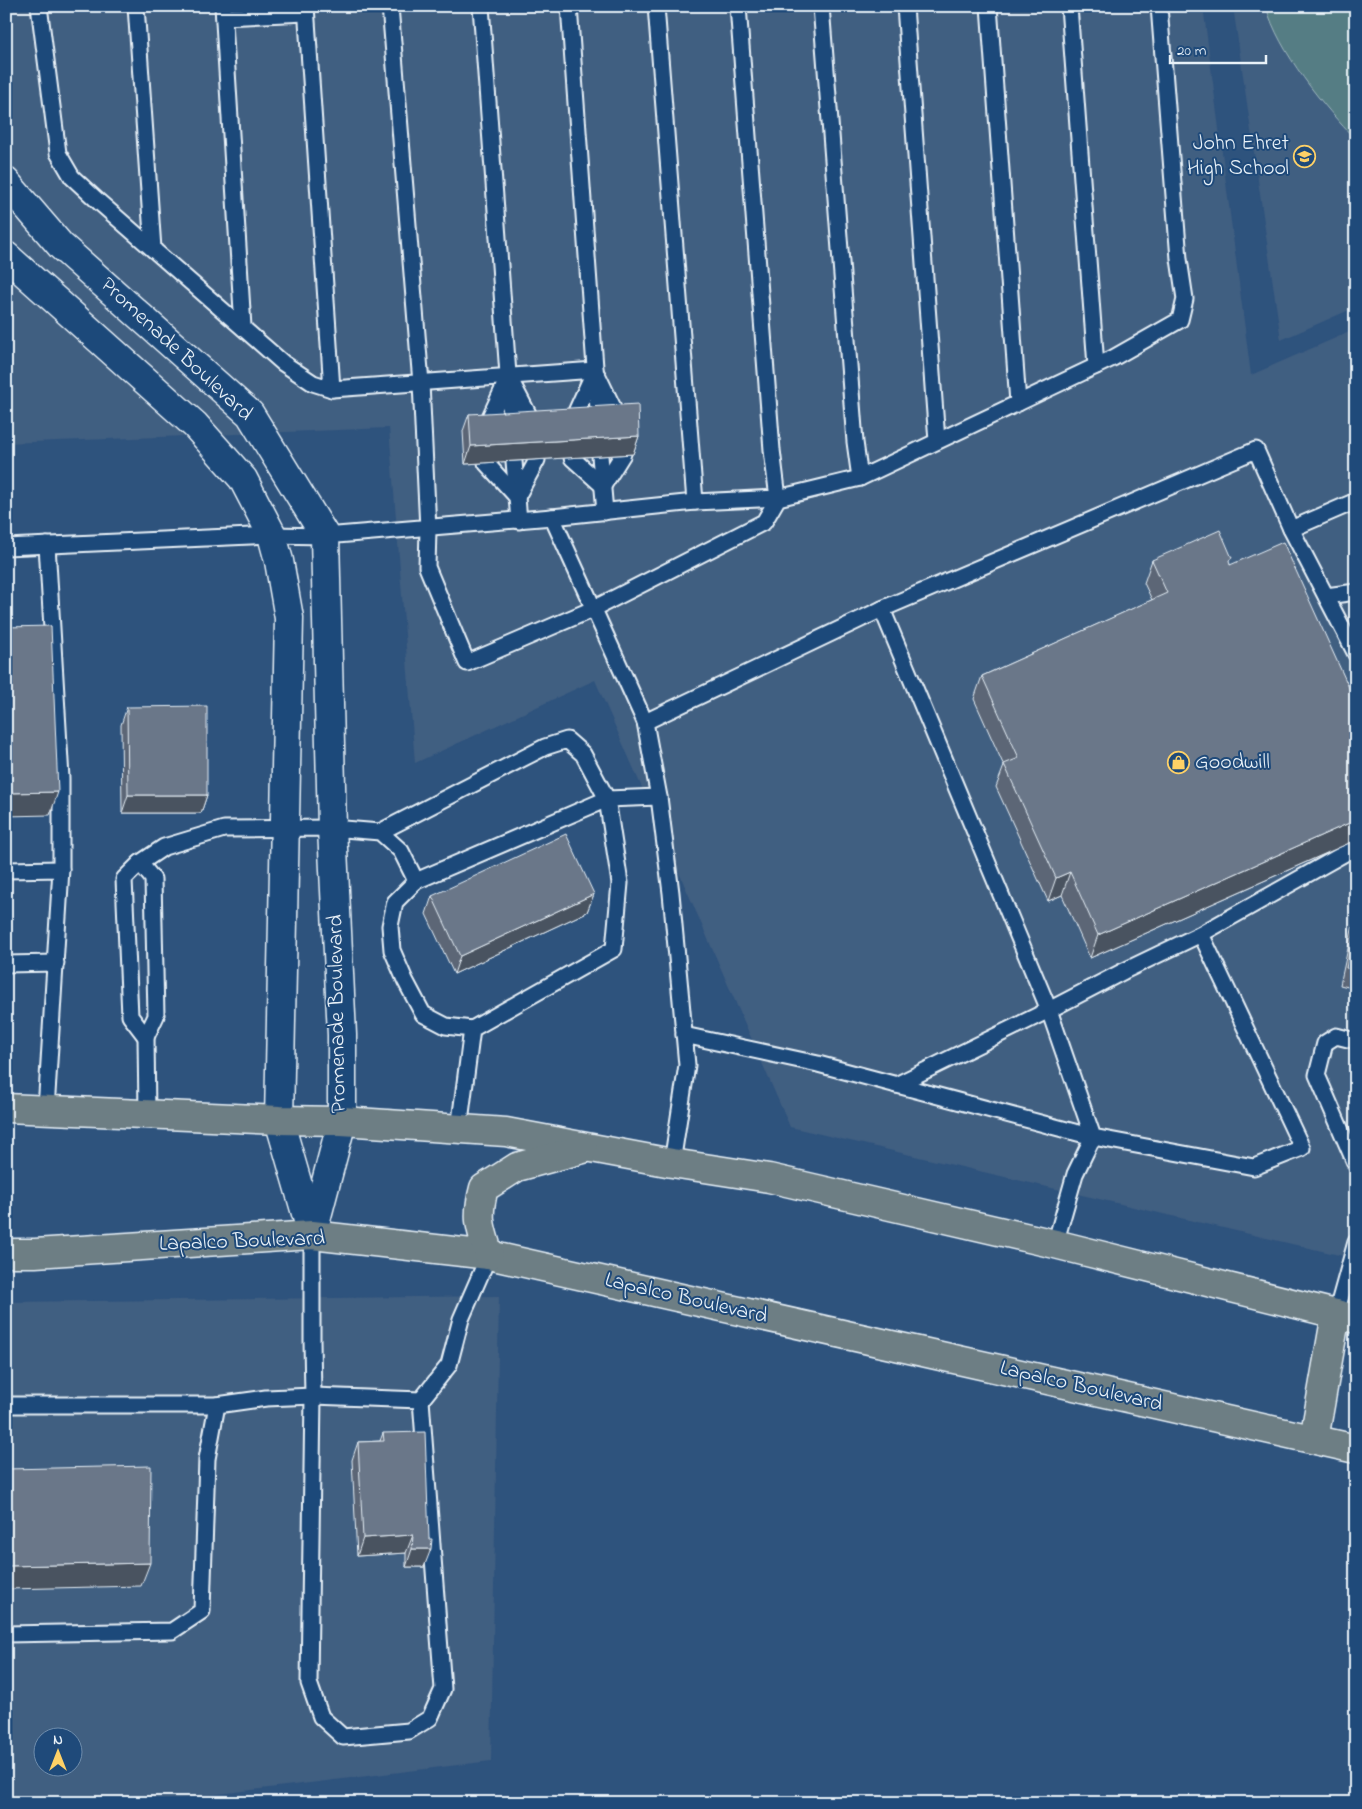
<svg xmlns="http://www.w3.org/2000/svg" width="1362" height="1809" viewBox="0 0 1362 1809" font-family="'Indie Flower',sans-serif">
<rect width="100%" height="100%" fill="#2e537d"/>
<filter id="ink" filterUnits="userSpaceOnUse"><feTurbulence type="fractalNoise" baseFrequency=".02" numOctaves="2"/><feDisplacementMap in="SourceGraphic" scale="10" xChannelSelector="R" yChannelSelector="G"/><feConvolveMatrix kernelMatrix="1 2 1 2 8 2 1 2 1" color-interpolation-filters="sRGB"/></filter>
<g filter="url(#ink)">
<!-- built -->
<g fill="#405e81" fill-rule="evenodd">
<path d="M6,6H1203L1251,375L1356,329V1259L790,1127L595,680L415,763L389,428L6,443Z"/>
<path d="M1233,6H1356V307L1281,340Z"/>
<path d="M499,1296L491,1761L145,1803H6V1302ZM42,1736H72V1766H42Z"/>
</g>
<!-- green -->
<path fill="#547d84" stroke="#9eb7be" d="M1266,6H1356V140C1324,107 1278,51 1266,6Z"/>
<g fill="none" stroke-linecap="round" stroke-linejoin="round">
<defs>
<g id="lane">
<path d="M39,6L58,153L72,177L99,202L283,363L313,383L332,389L595,370"/>
<path d="M136,6L153,249"/>
<path d="M223,6L243,327"/>
<path d="M306,6L332,389"/>
<path d="M390,6L421,383L428,529L427,567L467,663L593,609L764,522L778,498L860,478L1113,358L1180,320L1185,299L1179,259L1159,6"/>
<path d="M481,6L512,429"/>
<path d="M569,6L599,423"/>
<path d="M656,6L695,502"/>
<path d="M821,6L855,442L860,478"/>
<path d="M905,6L937,441"/>
<path d="M989,6L1018,403"/>
<path d="M1069,6L1096,366"/>
<path d="M224,17L306,13"/>
<path d="M598,376L620,422"/>
<path d="M512,383L535,427"/>
<path d="M570,425L594,372"/>
<path d="M484,430L508,378"/>
<path d="M600,456L605,512"/>
<path d="M572,458L603,486L623,454"/>
<path d="M514,461L519,521"/>
<path d="M486,463L517,497L537,460"/>
<path d="M552,517L695,502L778,498L772,450L738,6"/>
<path d="M1291,529L1356,501"/>
<path d="M47,545L61,778V869"/>
<path d="M6,547L272,535L325,536L552,517L645,722L659,797L671,893L687,1065L672,1163"/>
<path d="M1326,596L1356,592"/>
<path d="M882,609L1049,1010L896,1085"/>
<path d="M645,722L882,609L1256,450L1291,529L1356,654"/>
<path d="M380,832L545,747L567,740L583,754L607,799L620,883L614,949L472,1029L446,1026L423,1014L405,980L392,950L390,926L395,902L416,881L607,799L659,797"/>
<path d="M140,863L153,879L156,1016L146,1037L130,1016L124,879Z"/>
<path d="M140,863L164,847L224,829L332,828L380,832L401,851L416,881"/>
<path d="M6,870L61,869L46,1110"/>
<path d="M1201,934L1302,1148L1254,1167L1093,1137L1049,1010L1124,971L1201,934L1356,847"/>
<path d="M6,964L56,963"/>
<path d="M684,1035L818,1064L1093,1137L1075,1174L1055,1244"/>
<path d="M146,1037L147,1114"/>
<path d="M1356,1041L1336,1036L1325,1043L1317,1075L1356,1165"/>
<path d="M459,1129L472,1029"/>
<path d="M312,1235V1340L313,1396L309,1683L321,1717L343,1737L409,1731L430,1718L443,1689L421,1400"/>
<path d="M1336,1314L1356,1242"/>
<path d="M6,1405H217"/>
<path d="M6,1634L172,1631L202,1611L207,1459L217,1405L266,1398L313,1396L421,1400L449,1365L461,1319L489,1255"/>
</g>
<g id="street">
<path d="M6,182L61,246L250,414L325,536L332,828L342,1035V1121L312,1235"/>
<path d="M6,256L195,425L243,479L272,535L279,561L289,618L279,1120L312,1234"/>
</g>
<g id="primary">
<path d="M6,1108L279,1120L342,1121L506,1132L672,1163L769,1178L1055,1244L1356,1319"/>
<path d="M6,1253H35L312,1235L489,1255L1356,1449"/>
<path d="M489,1255C480,1226 476,1218 484,1188L517,1167L583,1149"/>
<path d="M1314,1439L1336,1314"/>
</g>
</defs>
<!-- lane casing -->
<use href="#lane" stroke="#e8f1f8" stroke-width="19"/>
<!-- street casing -->
<use href="#street" stroke="#e8f1f8" stroke-width="31"/>
<!-- primary casing -->
<use href="#primary" stroke="#e8f1f8" stroke-width="31"/>
<!-- lane -->
<use href="#lane" stroke="#1f4a7a" stroke-width="15"/>
<!-- street -->
<use href="#street" stroke="#1f4a7a" stroke-width="28"/>
<!-- primary -->
<use href="#primary" stroke="#6d7e84" stroke-width="28"/>
</g>
<!-- wall -->
<g fill="#5b6676" stroke="#e8f1f8">
<path d="M469,414L639,436L633,454L465,464L463,431Z"/>
<path d="M1152,560L1230,564L1356,703V840L1090,958L1062,895L1048,901L996,787L1004,766L974,699L982,676L1152,600L1144,583Z"/>
<path d="M127,707L207,795L201,813H122L121,725Z"/>
<path d="M594,894L587,912L454,974L426,914L432,896Z"/>
<path d="M1356,917V989L1340,985L1353,925Z"/>
<path d="M383,1433L424,1567H406V1553L357,1556L352,1460L358,1442L380,1441Z"/>
</g>
<!-- shaded-wall -->
<g fill="#4a5360" stroke="#e8f1f8">
<path d="M639,436L633,454L465,464L471,446Z"/>
<path d="M58,792L50,815L6,816V793Z"/>
<path d="M128,795H207L201,813H122Z"/>
<path d="M1356,820V840L1090,958L1098,935Z"/>
<path d="M1070,872L1062,895L1048,901L1056,878Z"/>
<path d="M594,894L587,912L454,974L460,956Z"/>
<path d="M413,1535L406,1553L357,1556L363,1538Z"/>
<path d="M412,1549H431L424,1567H406Z"/>
<path d="M150,1563L141,1586L6,1589V1566Z"/>
</g>
<!-- building -->
<g fill="#6a7789" stroke="#e8f1f8">
<path d="M638,404L639,436L471,446L469,414Z"/>
<path d="M1220,530L1232,558L1229,560L1230,565L1283,542L1356,703V820L1098,935L1070,872L1056,878L1004,764L1019,758L982,676L1167,593L1152,560Z"/>
<path d="M51,626L58,792L6,793V627Z"/>
<path d="M207,706V795H128L127,707Z"/>
<path d="M566,834L594,894L460,956L432,896Z"/>
<path d="M1356,924V970L1346,968Z"/>
<path d="M425,1432L429,1539H432L431,1549H412L413,1535L363,1538L358,1442L384,1441L383,1433Z"/>
<path d="M151,1466L150,1563L6,1566V1469Z"/>
</g>
</g>
<!-- icons -->
<defs>
<symbol id="school-ring" viewBox="-11 -11 22 22"><circle r="9.5" fill="#1f4a7a" stroke="#ffd166" stroke-width="1.5"/><path d="M0-5L7-2L0 1L-7-2ZM-4 1L0 2.5L4 1V4Q0 6-4 4Z" fill="#ffd166"/></symbol>
<symbol id="shop-ring" viewBox="-11 -11 22 22"><circle r="9.5" fill="#1f4a7a" stroke="#ffd166" stroke-width="1.5"/><path d="M-5-2.5h2.3a2.7 3.5 0 0 1 5.4 0H5L5.5 6h-11ZM-1.5-2.5h3a1.5 2.3 0 0 0-3 0Z" fill="#ffd166"/></symbol>
</defs>
<g fill-rule="evenodd">
<use href="#school-ring" x="1292" y="144" width="25" height="25"/>
<use href="#shop-ring" x="1166" y="750" width="25" height="25"/>
</g>
<g text-anchor="middle" dominant-baseline="central" stroke-width="4" stroke-linejoin="round" paint-order="stroke">
<!-- poi labels -->
<g font-size="22" fill="#e8f1f8" stroke="#1f4a7a" text-anchor="end">
<text x="1289" y="144">John Ehret<tspan x="1289" dy="25">High School</tspan></text>
<text x="1195" y="763" text-anchor="start">Goodwill</text>
</g>
<!-- street labels -->
<g font-size="22" fill="#e8f1f8" stroke="#1f4a7a">
<text transform="translate(176 350) rotate(43)">Promenade Boulevard</text>
<text transform="translate(338 1014) rotate(-91)">Promenade Boulevard</text>
<text transform="translate(242 1242) rotate(-2)">Lapalco Boulevard</text>
<text transform="translate(686 1299) rotate(13)">Lapalco Boulevard</text>
<text transform="translate(1081 1387) rotate(13)">Lapalco Boulevard</text>
</g>
</g>
<!-- margin -->
<rect width="1362" height="1809" fill="none" stroke="#1f4a7a" stroke-width="25"/>
<rect x="12" y="12" width="1337" height="1784" fill="none" stroke="#e8f1f8" stroke-width="2" filter="url(#ink)"/>
<!-- north arrow -->
<g transform="translate(58 1752)"><circle r="24" fill="#1f4a7a" stroke="#6f8dac"/>
<path d="M0-4L9 19L0 12L-9 19Z" fill="#ffd166"/>
<text y="-8" font-size="14" font-weight="bold" text-anchor="middle" fill="#e8f1f8">N</text>
</g>
<!-- scale -->
<path d="M1170 55v8h96v-8" fill="none" stroke="#e8f1f8" stroke-width="2.5"/>
<text x="1177" y="55" font-size="15" fill="#e8f1f8" stroke="#1f4a7a" stroke-width="4" paint-order="stroke">20 m</text>
</svg>
